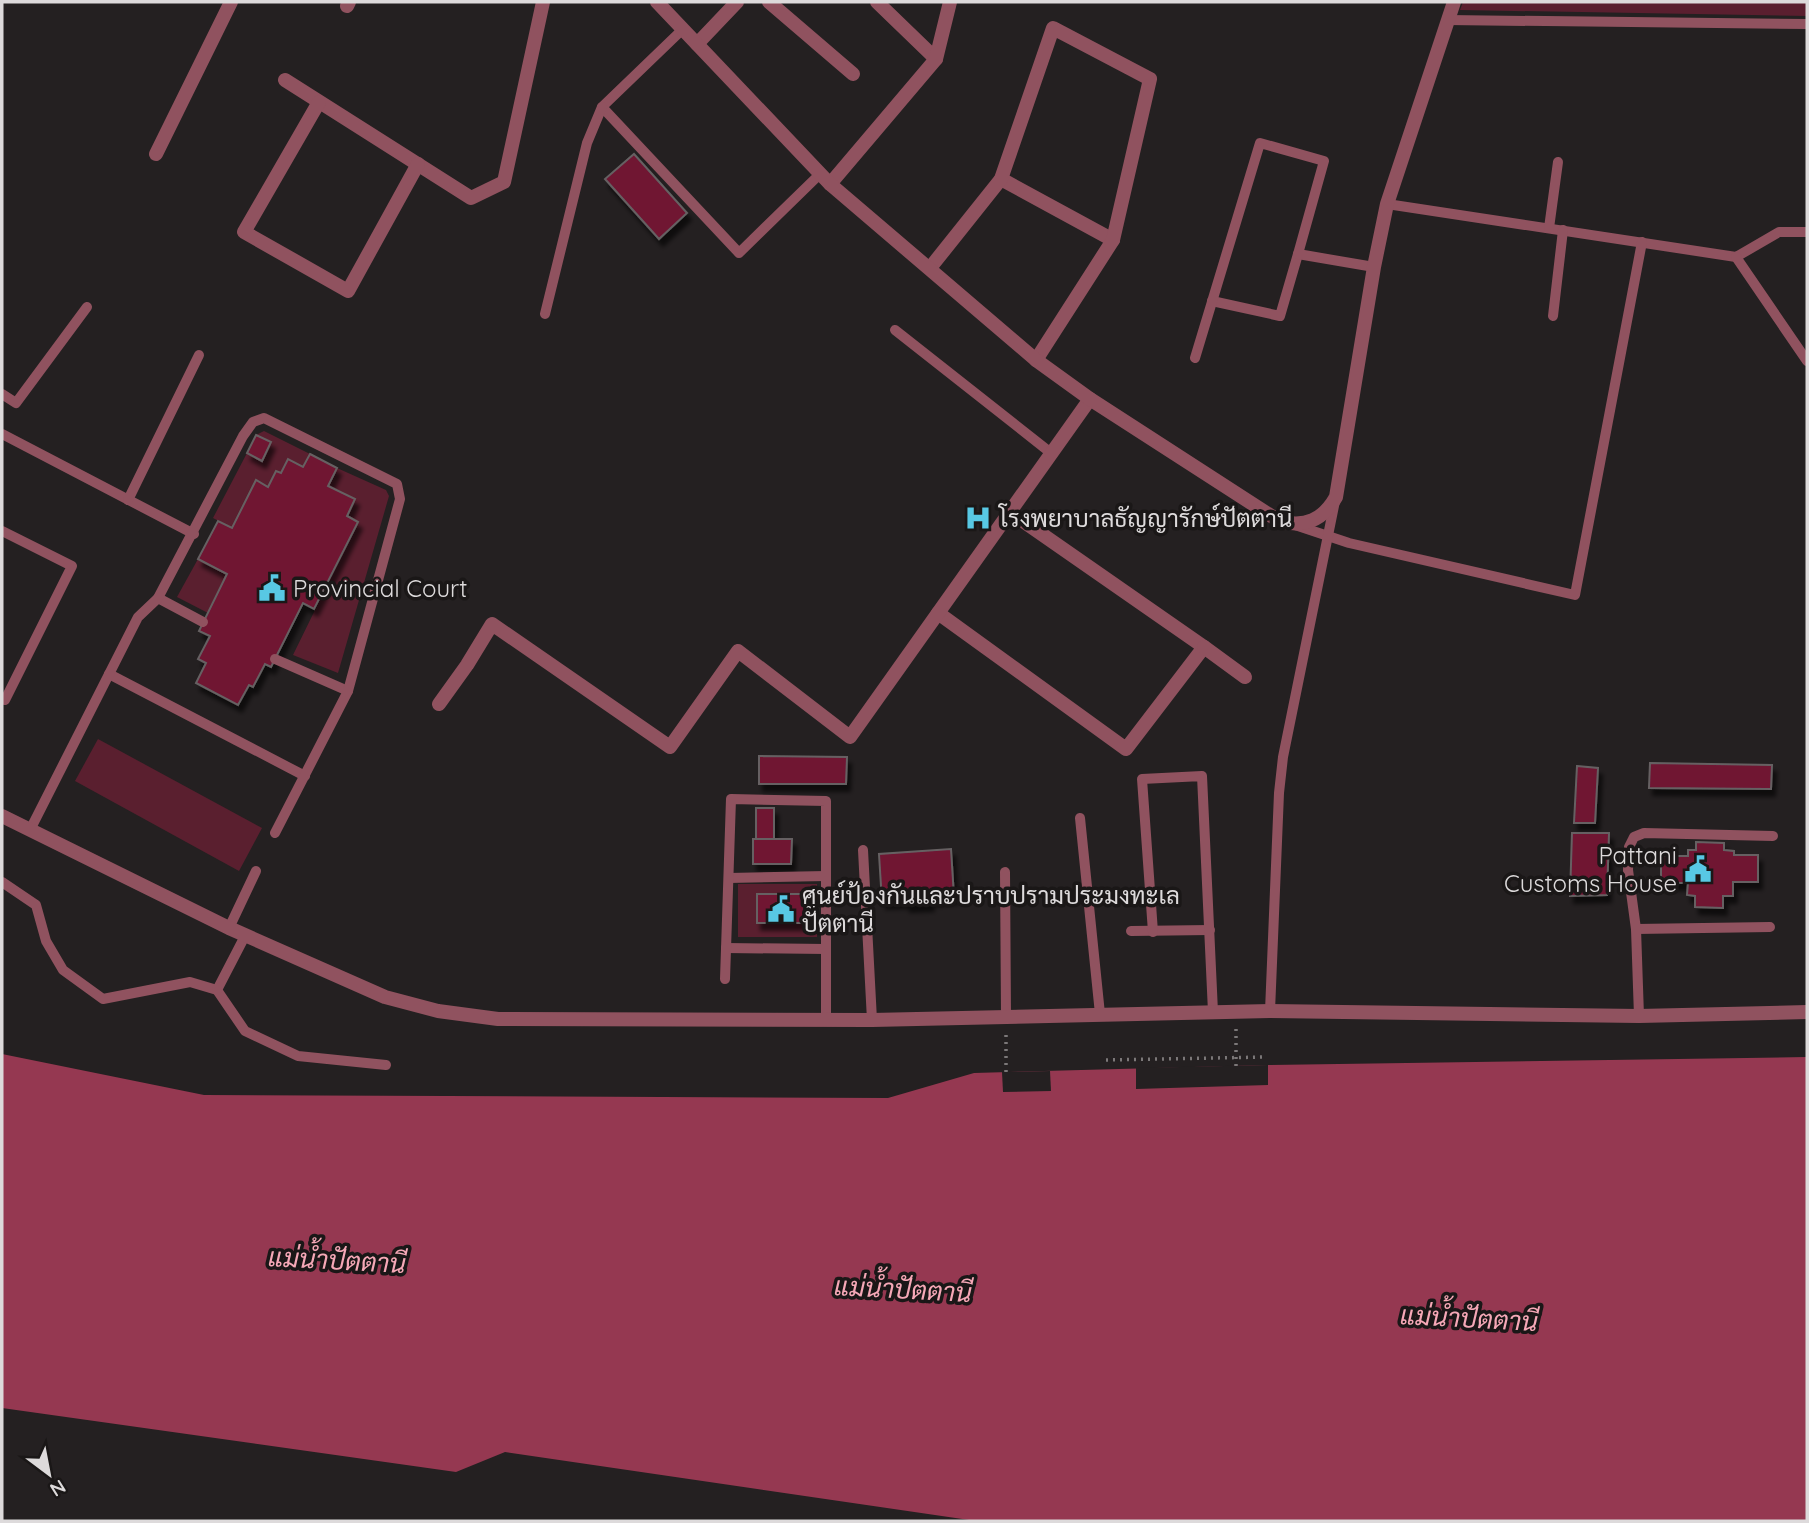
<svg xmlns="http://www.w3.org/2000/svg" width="1809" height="1523" viewBox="0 0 1809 1523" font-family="Quicksand,Sarabun,sans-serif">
<defs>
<filter id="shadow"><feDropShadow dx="4" dy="7" stdDeviation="2" flood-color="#0009"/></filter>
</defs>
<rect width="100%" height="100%" fill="#242021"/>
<!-- green -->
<g fill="#5a1f2f">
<path d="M1463,2H1807V16L1460,10Z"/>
<path d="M264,431L310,454L303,467L288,460L281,473L276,471L268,487L256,481L232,528L213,518L247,453L262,460L271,442L256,435Z"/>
<path d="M337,468L386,490L389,496L338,673L293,655L358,522L347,516L355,499L328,486Z"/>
<path d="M198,559L227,574L208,613L177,597Z"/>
<path d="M98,739L262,828L239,871L75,781Z"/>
<rect x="738" y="884" width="79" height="53"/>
</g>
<!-- water -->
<path fill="#953851" d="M2,1054L204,1095L888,1098L974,1073L1268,1065L1807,1057V1521H976L505,1452L456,1472L2,1408Z"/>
<!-- pier -->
<g fill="#242021">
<path d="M1268,1065V1085L1136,1089V1068Z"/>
<path d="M1050,1071L1051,1091L1003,1092L1002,1072Z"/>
</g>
<!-- building -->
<g fill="#701333" stroke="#666162" stroke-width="2" filter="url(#shadow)">
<path d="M634,154L687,213L659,239L605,179Z"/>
<path d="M256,435L271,442L262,461L247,453Z"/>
<path d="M310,454L337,468L328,486L355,499L347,516L358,522L314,609L303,603L271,667L265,664L253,687L249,685L238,705L196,683L206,663L198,659L210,636L199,631L227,574L198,559L218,521L232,528L256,480L268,487L276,471L281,473L288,459L303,467Z"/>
<path d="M759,756L847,757L846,784H759Z"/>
<path d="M1650,763L1772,765L1771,789L1649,788Z"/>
<path d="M1577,766L1598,768L1595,823H1574Z"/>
<rect x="756" y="808" width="18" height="31"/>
<path d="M1572,833H1609L1607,895L1570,896Z"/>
<path d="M753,839H792L791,864H753Z"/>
<path d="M1696,842L1724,843V850L1734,851V855H1758V882H1733V896H1723V908L1695,907V896L1687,895L1688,883H1661V856H1688V850H1696Z"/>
<path d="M951,849L954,897L929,899L930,904L906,905V901L882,902L879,854Z"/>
<path d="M757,894H806L805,923H757Z"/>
</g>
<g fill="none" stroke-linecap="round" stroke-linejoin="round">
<!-- path -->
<g stroke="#7c7879" stroke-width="3.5" stroke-dasharray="2 5" stroke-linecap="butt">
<path d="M1106,1060L1266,1057"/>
<path d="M1236,1066V1026"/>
<path d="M1006,1072V1032"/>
</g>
<!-- service -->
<g stroke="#90525f" stroke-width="10">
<path d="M1447,20L1807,24"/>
<path d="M683,29L602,107L739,253L821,173"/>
<path d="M1387,204L1736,257L1779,232H1807"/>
<path d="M1549,228L1558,162"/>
<path d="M1736,257L1807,361"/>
<path d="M1212,301L1280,316L1298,254"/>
<path d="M545,314L587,143L602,107"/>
<path d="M1553,316L1563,230"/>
<path d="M895,330L1051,453"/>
<path d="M1195,358L1260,143L1324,161L1298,254L1374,267"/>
<path d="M2,394L16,403L87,307"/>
<path d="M2,434L194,534"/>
<path d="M128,500L199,355"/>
<path d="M1295,525L1349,543L1575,595L1642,242"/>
<path d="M2,531L72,566L5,700"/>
<path d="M158,598L203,622"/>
<path d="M275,659L348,691"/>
<path d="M109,674L305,776"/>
<path d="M1080,818L1100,1014"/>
<path d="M30,830L138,617L158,598L243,436L253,422L264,418L397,484L400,499L348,691L275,833"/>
<path d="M863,850L872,1020"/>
<path d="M1005,872L1006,1016"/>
<path d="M729,878L826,876"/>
<path d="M2,882L36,905L46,941L63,970L103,999L190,982L217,990L245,1031L298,1056L386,1065"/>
<path d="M229,928L256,871"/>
<path d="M1636,929L1770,927"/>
<path d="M1131,931L1210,930"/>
<path d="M1153,932L1142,779L1202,776L1213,1012"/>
<path d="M726,948L826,949"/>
<path d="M725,979L731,799L826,801V1020"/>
<path d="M217,990L245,936"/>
<path d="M1270,1011L1279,793L1283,757L1335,501"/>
<path d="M1639,1016L1636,929L1628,870L1629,847L1634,837L1644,833L1773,836"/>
</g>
<!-- minor -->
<g stroke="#90525f" stroke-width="14">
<path d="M769,2L853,74"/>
<path d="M877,2L936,59"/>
<path d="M347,6L349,2"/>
<path d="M697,44L737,2"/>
<path d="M285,80L471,198L504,182L543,2"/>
<path d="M319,102L244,232L348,291L418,164"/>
<path d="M156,154L231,2"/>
<path d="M1001,179L1113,240"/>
<path d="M830,184L936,59L950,2"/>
<path d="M930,268L1001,179L1053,28L1150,79L1113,240L1036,360"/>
<path d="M938,613L1126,749L1204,647L1010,512"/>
<path d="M1204,647L1245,677"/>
<path d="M439,704L467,665L492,624L670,747L738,651L850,737L1090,399"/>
</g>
<!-- tertiary -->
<g stroke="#90525f" stroke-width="14">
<path d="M657,2L830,184L1036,360L1090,399L1279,521C1305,528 1323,520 1336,497L1374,267L1387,204L1454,2"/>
<path d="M2,816L229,928L385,997L438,1011L498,1019L872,1020L1270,1011L1639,1016L1807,1012"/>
</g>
</g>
<!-- icons -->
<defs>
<symbol id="hospital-bare" viewBox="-9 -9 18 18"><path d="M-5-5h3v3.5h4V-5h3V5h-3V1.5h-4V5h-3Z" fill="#58c8e4" stroke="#1a1717" stroke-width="2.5" paint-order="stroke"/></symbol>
<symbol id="civic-bare" viewBox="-9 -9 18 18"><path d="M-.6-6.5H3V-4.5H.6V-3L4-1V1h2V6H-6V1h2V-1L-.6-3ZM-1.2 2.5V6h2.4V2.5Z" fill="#58c8e4" stroke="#1a1717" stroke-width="2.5" paint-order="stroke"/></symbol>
</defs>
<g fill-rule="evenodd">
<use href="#hospital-bare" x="959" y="499" width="38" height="38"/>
<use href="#civic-bare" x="253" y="569" width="38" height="38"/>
<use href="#civic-bare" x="1679" y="850" width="38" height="38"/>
<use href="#civic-bare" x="762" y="890" width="38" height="38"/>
</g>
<g text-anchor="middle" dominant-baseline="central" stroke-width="7" stroke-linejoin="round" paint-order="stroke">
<!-- poi labels -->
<g font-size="24" fill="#dddadb" stroke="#1a1717" text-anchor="start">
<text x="999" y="518">โรงพยาบาลธัญญารักษ์ปัตตานี</text>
<text x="293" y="588">Provincial Court</text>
<text x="1677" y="855" text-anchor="end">Pattani<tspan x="1677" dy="28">Customs House</tspan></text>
<text x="802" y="895">ศูนย์ป้องกันและปราบปรามประมงทะเล<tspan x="802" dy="28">ปัตตานี</tspan></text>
</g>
<!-- water labels -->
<g font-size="26" font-style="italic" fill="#f6a8b7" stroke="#1a1717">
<text transform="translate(337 1260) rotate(3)">แม่น้ำปัตตานี</text>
<text transform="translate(903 1289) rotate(3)">แม่น้ำปัตตานี</text>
<text transform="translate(1469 1318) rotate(3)">แม่น้ำปัตตานี</text>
</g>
</g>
<!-- border -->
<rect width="1809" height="1523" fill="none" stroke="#dddadb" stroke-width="7"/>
<!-- north arrow -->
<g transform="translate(49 1474) rotate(148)" stroke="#1a1717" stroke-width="5" paint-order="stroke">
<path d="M0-5L12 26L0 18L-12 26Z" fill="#dddadb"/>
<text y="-10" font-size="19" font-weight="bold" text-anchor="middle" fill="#dddadb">N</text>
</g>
</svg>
